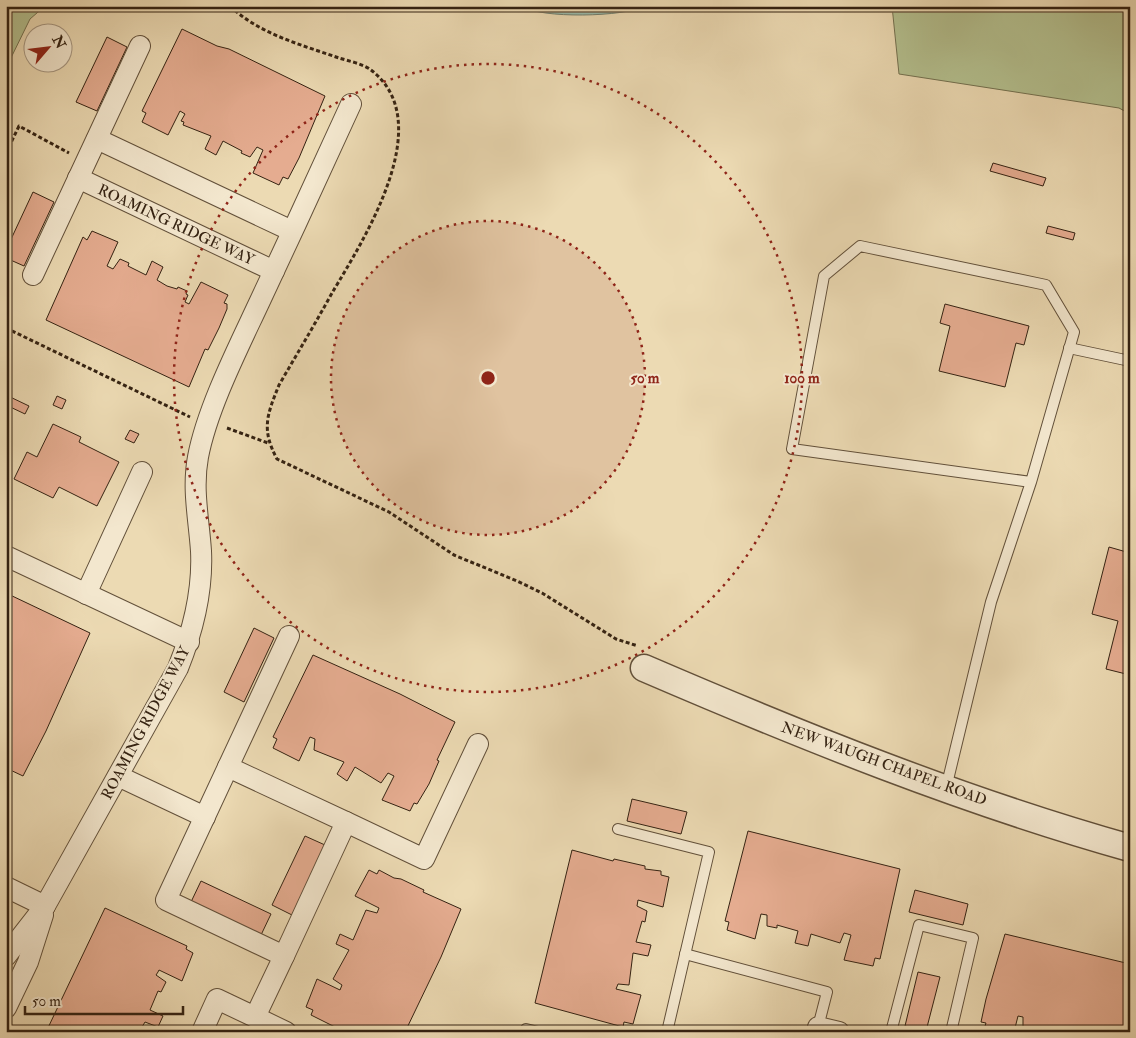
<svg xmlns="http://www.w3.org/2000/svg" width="1136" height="1038" viewBox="0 0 1136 1038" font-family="'IM FELL Double Pica',serif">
<rect width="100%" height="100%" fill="#ecdab3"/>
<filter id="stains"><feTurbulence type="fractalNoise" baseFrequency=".004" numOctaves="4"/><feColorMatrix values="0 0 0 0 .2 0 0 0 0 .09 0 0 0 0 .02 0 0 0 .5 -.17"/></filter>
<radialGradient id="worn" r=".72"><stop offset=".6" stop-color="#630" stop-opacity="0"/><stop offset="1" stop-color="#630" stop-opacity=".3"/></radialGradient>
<!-- green -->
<g fill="#b4c08f" stroke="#747150">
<path d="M6,6H45L30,19L6,68Z"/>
<path d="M892,6H1130V114L1119,108L899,74Z"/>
</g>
<!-- water -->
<path fill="#99bbac" stroke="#717e6e" d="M522,6H645C625,17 540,19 522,6Z"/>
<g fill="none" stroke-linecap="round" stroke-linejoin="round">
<!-- shore -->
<path stroke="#666e5f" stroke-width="1" d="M534,6L611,9L634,6"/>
</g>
<!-- building -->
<g fill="#e5ac90" stroke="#342212">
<path d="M182,29L217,46L229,49L325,96L299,158L288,179L283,177L279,185L253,173L263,150L257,147L250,157L241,153L242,151L223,141L216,155L205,149L211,136L183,125L184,122L181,121L185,114L180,111L168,135L142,122L146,113L142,111Z"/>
<path d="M107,37L127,47L97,111L76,102Z"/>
<path d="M993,163L1046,178L1043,186L990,171Z"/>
<path d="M33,192L54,202L24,266L6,258V250Z"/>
<path d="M1048,226L1075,233L1073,240L1046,233Z"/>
<path d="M92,231L118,242L107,266L113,269L120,259L129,263L128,266L146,275L152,261L163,267L157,280L167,286L177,289L178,287L187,291L186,294L188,295L185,302L189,304L201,282L228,295L224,303L227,304V309L219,328L208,350L205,349L189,387L46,320L83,237L87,240Z"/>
<path d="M945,304L1029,326L1024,345L1016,343L1005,387L939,371L950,326L940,323Z"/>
<path d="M6,395L29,406L25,414L6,405Z"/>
<path d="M57,396L66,400L62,409L53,405Z"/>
<path d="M53,424L81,437L79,442L119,462L97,506L59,487L53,498L14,479L27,452L37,457Z"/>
<path d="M130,430L139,434L134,443L125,439Z"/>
<path d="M1109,547L1130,553V675L1106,669L1118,621L1092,614Z"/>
<path d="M8,594L90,633L46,731L23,776L6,768Z"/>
<path d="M254,628L274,638L244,702L224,692Z"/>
<path d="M313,655L400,694L455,722L437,760L439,761L429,784L417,804L414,803L410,811L382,800L394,776L388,773L381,783L355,767L347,781L337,774L344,762L314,750L315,739L310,737L299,761L273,748L277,739L273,737Z"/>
<path d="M632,799L687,812L681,834L627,821Z"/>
<path d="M748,831L900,869L880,959L875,958L873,966L844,960L851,935L844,933L840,943L811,934L808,946L795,943L798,931L777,925V928L767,926V915L761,914L755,939L727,930L729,922L725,921Z"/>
<path d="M305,836L325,845L292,915L272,905Z"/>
<path d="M572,850L613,861L614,859L645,866V869L661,871V875L669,877L663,907L638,900L637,906L647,911L645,922L642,921L636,942L651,945L648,956L633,953L629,985L618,984L616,989L641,995L633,1024L624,1022L623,1027L535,1003Z"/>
<path d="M369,870L377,874L379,870L394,878L401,879L424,890L423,892L461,909L441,957L405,1032H345L311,1015L313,1010L306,1007L317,979L340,990L342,985L333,979L349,950L336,944L340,934L353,940L366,910L377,913L379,908L355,896Z"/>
<path d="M201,881L271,914L261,935L191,902Z"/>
<path d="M915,890L968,904L963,925L909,912Z"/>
<path d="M105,908L187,946L186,949L193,953L182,981L159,970L158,972L156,975L166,982L161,992L158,991L150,1010L163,1016L158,1027L145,1022L139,1032H46Z"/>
<path d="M1005,934L1130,964V1032H1051L1035,1028L1034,1031L1023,1028V1017L1018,1016L1014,1032H983L986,1023L981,1022L986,999Z"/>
<path d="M918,972L940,977L926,1031L905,1026Z"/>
</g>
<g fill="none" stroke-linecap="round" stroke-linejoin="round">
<defs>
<g id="service">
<path d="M1069,348L1130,361"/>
<path d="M946,788L991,602L1031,482L1074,332L1046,285L860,246L824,276L792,449L1031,482"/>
<path d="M618,829L709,852L667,1032"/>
<path d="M685,954L827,992L817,1031"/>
<path d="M526,1029L538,1032"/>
<path d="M891,1032L919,925L973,938L951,1032"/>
</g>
<g id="minor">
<path d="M97,139L292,231"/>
<path d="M78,178L274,271"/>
<path d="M33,275L140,46"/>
<path d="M6,556L189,642"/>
<path d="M86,594L142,472"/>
<path d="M228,767L346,822L284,956"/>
<path d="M118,776L205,817"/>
<path d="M346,822L424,859L478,744"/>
<path d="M6,887L45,906"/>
<path d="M6,956L45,906L178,668C193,631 203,592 201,551C199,520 192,489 198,457C207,409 238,348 259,303C290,237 321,170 351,104"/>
<path d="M6,1008L28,962L43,915"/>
<path d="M255,1017L286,1032"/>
<path d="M818,1027L839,1032"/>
<path d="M202,1032L217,999L255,1017L284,956L166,900L289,636"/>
</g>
<path id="tertiary" d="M644,668C802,736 963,801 1130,848"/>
</defs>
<!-- service casing -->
<use href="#service" stroke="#62503a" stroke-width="12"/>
<!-- minor casing -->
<use href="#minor" stroke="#62503a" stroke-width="22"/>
<!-- tertiary casing -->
<use href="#tertiary" stroke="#62503a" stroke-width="29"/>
<!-- path -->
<g stroke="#342212" stroke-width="3" stroke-dasharray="4 2.5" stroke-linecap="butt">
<path d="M230,6C259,34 302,45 339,58C349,61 363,64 371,70C439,122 364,239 332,293C315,324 297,354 279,385C267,415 261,429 277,459L389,512L454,555L517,581L542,593L616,639L638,646"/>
<path d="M6,153L19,126L69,153"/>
<path d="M6,328L190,417"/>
<path d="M227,428L268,443"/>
</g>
<!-- service -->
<use href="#service" stroke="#f3e7ce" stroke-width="10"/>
<!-- minor -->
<use href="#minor" stroke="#f3e7ce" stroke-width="20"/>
<!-- tertiary -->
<use href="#tertiary" stroke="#f3e7ce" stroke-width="26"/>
</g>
<!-- distance rings -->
<circle cx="488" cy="378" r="157" fill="#8f2418" fill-opacity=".12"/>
<g fill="none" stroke="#8f2418" stroke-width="2.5" stroke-dasharray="2.5 5">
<circle cx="488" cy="378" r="157"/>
<circle cx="488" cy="378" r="314"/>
</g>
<g text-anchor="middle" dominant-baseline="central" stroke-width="4" stroke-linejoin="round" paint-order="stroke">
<!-- street labels -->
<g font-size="15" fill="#342212" stroke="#f3e7ce">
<text transform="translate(176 225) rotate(25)">ROAMING RIDGE WAY</text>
<text transform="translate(146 723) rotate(-62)">ROAMING RIDGE WAY</text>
<text transform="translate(884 764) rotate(20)">NEW WAUGH CHAPEL ROAD</text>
</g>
</g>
<circle cx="488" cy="378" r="8" fill="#8f2418" stroke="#f3e7ce" stroke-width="2.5"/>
<g font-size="15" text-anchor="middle" font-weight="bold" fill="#8f2418" stroke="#f3e7ce" stroke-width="4" stroke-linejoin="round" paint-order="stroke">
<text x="645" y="383">50 m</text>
<text x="802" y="383">100 m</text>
</g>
<!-- margin -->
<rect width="1136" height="1038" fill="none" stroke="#ecdab3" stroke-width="25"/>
<rect x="8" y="8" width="1121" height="1023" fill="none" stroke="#342212" stroke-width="2.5"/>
<rect x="12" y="12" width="1111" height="1013" fill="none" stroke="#342212"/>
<!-- north arrow -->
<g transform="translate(48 48) rotate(62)"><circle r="24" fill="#f3e7ce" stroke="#a79883"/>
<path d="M0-4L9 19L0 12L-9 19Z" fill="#8f2418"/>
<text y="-8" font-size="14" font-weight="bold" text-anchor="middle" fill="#342212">N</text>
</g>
<!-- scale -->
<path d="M25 1006v8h158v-8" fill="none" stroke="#342212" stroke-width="2.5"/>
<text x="32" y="1006" font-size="15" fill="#342212" stroke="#f3e7ce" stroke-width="4" paint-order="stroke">50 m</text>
<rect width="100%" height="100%" filter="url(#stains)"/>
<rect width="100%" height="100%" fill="url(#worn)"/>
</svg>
